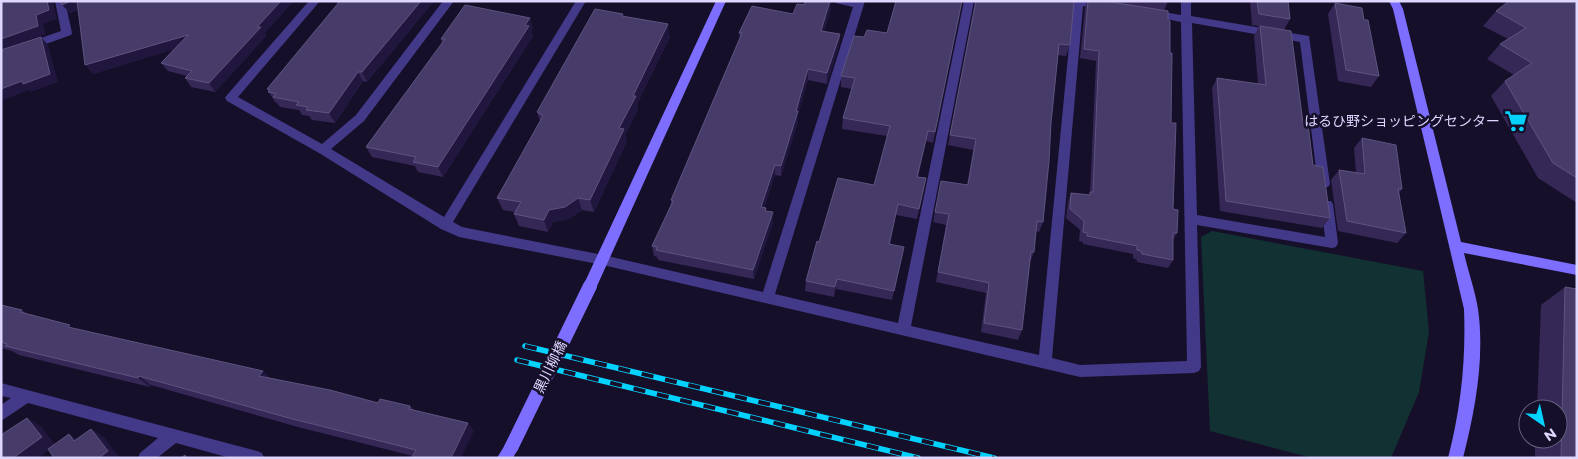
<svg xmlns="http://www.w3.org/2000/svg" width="1578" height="459" viewBox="0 0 1578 459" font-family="Montserrat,'Noto Sans JP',sans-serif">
<rect width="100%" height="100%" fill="#160f29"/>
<!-- green -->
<path fill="#123133" d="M1212,231L1423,271L1429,332L1419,392L1391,458H1312L1210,431L1201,237Z"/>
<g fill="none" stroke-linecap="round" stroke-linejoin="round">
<!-- street -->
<g fill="#433989" fill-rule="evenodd">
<path d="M55,1H65L72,33L71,35L1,60V52L61,31Z"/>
<path d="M309,1H320L238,97L322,144L356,115L443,1H454L364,121L331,149L444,217L576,1H586L453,222L462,227L603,255L763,292L853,7L836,3L835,1H865L775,294L898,323L964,1H974L911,326L1039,355L1073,5L1065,1H1092L1105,4L1106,6L1101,9L1083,6L1052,358L1080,365L1187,361L1181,22L1151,16L1146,13L1151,10L1181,15V1H1191V16L1309,36L1330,184L1328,187H1320L1318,184L1300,42L1192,23L1197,215L1325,237L1321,204L1323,201H1331L1333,204L1338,243L1336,247L1332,248L1197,225L1201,367L1199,371L1194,373L1080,377L603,265L459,237L441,229L319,153L227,101L225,98L227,95Z"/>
<path d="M1,383L257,451L262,453L264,458H230L176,443L157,458H138L140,453L158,438L28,403L1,421V405L11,398L1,396Z"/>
</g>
<!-- secondary -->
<g fill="#7d6eff" fill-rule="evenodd">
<path d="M716,1H726L597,286L595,290L590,292L585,290L583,286Z"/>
<path d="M1389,1H1399L1403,9L1461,242L1577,265V275L1464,253C1468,271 1475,290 1478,309C1485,358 1475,411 1463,458H1448C1461,408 1466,360 1464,309L1393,9Z"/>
<path d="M511,441L516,443L518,448L513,458H497L506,443Z"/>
</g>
<defs>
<g id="rail">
<path d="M525,346L994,458"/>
<path d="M517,360L918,458"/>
</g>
</defs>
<!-- rail casing -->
<use href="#rail" stroke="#03d2ff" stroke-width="5.5"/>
<!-- rail -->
<use href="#rail" stroke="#160f29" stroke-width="4" stroke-dasharray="12" stroke-linecap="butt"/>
<!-- secondary-bridge -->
<path stroke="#7d6eff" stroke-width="14" d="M511,448L590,286"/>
</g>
<!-- wall -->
<g fill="#352857">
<path d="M61,1L265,33L266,36L215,92L191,87L185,78L187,76L168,71L161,63L174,49L93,74L78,10L70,13Z"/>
<path d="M336,1H434L367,82L363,81L335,123L312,120L309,116L302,115L299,110L280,107L277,103L275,102L267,89L338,4Z"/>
<path d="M831,1V9L824,31L840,34L839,45L827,84L808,80L798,114V122L781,176L775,175L764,208L773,222L754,279L658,260L657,257L654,256L652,246L671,205V200L740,39L739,33L793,14L804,5Z"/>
<path d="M962,1L933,143L926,141L918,177L926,178L917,219L896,215L890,245L904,247L892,300L836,289L834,297L805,291L806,281L819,242L874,185L887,136L842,129L843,118L852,89L841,87V76L864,37L887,33Z"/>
<path d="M975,1L1070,45L1066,56L1058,55L1051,123L1043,222L1039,232L1036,231L1034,252L1030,262L1022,330L1018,340L981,332L986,293L936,282L946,225L933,222L941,181L967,185L973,150L948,145Z"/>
<path d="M1087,1H1168L1164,11L1168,20L1170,53L1171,123L1173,209L1177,233L1173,240V260L1168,268L1137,262V260L1133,258V254L1083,244V242L1079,241L1080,230L1066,218L1068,202L1071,193L1089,195L1090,194L1096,61L1080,58L1085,8Z"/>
<path d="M1250,1H1288L1290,19L1284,30L1303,123L1313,165L1330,218L1322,228L1220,211L1212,88L1217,78L1258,84L1254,36L1259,26L1252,25Z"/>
<path d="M1577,1V203L1538,178L1491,96L1505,81L1514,75L1487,59L1500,44L1508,39L1483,26L1496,11Z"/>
<path d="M1335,3L1364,20L1379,76L1371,87L1338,81L1328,14Z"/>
<path d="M624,17L670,37L637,104L638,109L625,135L627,141L594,212L582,210L569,219L553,222L548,232L519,226L514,214L515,212L503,210L497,198L540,121L537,112Z"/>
<path d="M533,28L531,31L533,36L443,177L418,172L415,166L372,157L366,147L442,43L441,39Z"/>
<path d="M1362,138L1402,189L1399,193L1406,233L1397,243L1338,231L1331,180L1339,170L1356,173L1354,148Z"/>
<path d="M1565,287L1577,458H1535V439H1558V409H1537L1541,305Z"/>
<path d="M1,305L22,310L27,314L76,329L270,378L378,403L410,406L414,410L474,431L413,456L298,427L151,385L150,387L19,355L12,351L1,348Z"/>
</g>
<!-- shaded-wall -->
<g fill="#21163d">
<path d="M47,1H53L57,19L43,24L46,34L1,50V39L36,15Z"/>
<path d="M71,1H79L84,7L70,13L62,5Z"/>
<path d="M281,1H294L265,33L266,36L215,92L209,83L257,27Z"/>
<path d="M421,1H434L367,82L362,72Z"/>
<path d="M830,1H831V9L820,42L821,31Z"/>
<path d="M530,18L533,28L531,31L533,36L443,177L438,167Z"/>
<path d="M668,24L670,37L637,104L638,109L625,135L627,141L594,212L590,200L633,96Z"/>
<path d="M840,34L839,45L827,84V73Z"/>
<path d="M188,35L194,43L93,74L85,65Z"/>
<path d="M41,37L48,45L58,82L31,92L29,90L4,100L2,98L1,99V89L22,81Z"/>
<path d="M808,69V80L798,114V122L781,176V166Z"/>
<path d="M358,72L363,81L335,123L329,113Z"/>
<path d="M775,165V175L761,217V207Z"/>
<path d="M578,198L582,210L569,219L553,222L548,232L544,220L549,210Z"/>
<path d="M773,212V222L754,279L753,270Z"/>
<path d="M837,279L836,289L834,297L835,287Z"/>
<path d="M263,371L272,380L259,376Z"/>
<path d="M139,376L151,385L150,387L138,378Z"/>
<path d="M27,418L41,426L55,445L38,458H13Z"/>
<path d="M468,423L474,431L461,458H451Z"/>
<path d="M91,429L104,437L120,458H99Z"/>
<path d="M69,434L82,442L74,441Z"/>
</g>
<!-- building -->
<g fill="#473b69" stroke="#5f5380">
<path d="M1,1H47L49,10L36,15L38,26L1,39Z"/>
<path d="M61,1H71L62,5Z"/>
<path d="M77,1H281L257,27H261L209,83L185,78L192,71L161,63L188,35L85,65Z"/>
<path d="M340,1H421L362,72H358L329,113L306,110L308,107L296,105L299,102L273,97L276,94L268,92L270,90L267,89Z"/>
<path d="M805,1H830L821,31L840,34L827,73L808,69L796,111H798L781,166L775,165L761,207L766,208L765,211L773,212L753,270L656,250L657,247L652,246L673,201L671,200L742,33H739L752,6L793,14L797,4L804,5Z"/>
<path d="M896,1H962L935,132L928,131L917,177L926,178L919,209L898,204L889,244L904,247L894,291L837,279L835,287L806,281L817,241L819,242L838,178L874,185L890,126L843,118L855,78L841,76L854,36L864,37L867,30L887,33Z"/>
<path d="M976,1H1074L1070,45L1059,44L1051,123L1049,161L1043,222L1037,221L1034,252H1031L1022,330L984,323L989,283L938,272L949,214L935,212L941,181L968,185L976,139L950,135Z"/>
<path d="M1088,1H1104L1168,11V20L1170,21V53H1172L1171,123H1176L1173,209L1178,210L1177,233H1173V260L1142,254L1141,251L1137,250V246L1087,236V233L1083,232L1084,221L1070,209L1071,193L1090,195V192H1093L1099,51L1084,49Z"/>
<path d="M1257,1H1288L1290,19L1259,14Z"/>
<path d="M1509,1H1577V178L1553,163L1505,81L1532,63L1500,44L1526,28L1496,11Z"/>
<path d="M1335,3L1362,8L1364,20H1368L1379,76L1346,70Z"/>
<path d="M465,5L530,18L525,25L529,26L438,167L413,162L416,157L366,147L445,39H441Z"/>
<path d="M595,9L623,14L622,16L668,24L633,96H636L619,128L624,129L590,200L578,198L565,207L549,210L544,220L514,214L521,202L497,198L543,116L537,112Z"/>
<path d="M1260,26L1291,31L1303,123L1308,124L1313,165L1323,167L1330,218L1226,201L1217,78L1266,85Z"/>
<path d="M41,37L50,74L23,84L22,81L1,89V50Z"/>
<path d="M1362,138L1396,145L1402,189H1398L1406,233L1347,221L1339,170L1365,174Z"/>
<path d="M1565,287L1577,289V458H1561Z"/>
<path d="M1,305L22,310L20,312L70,325L68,327L263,371L259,376L330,390L378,403L380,399L410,406L409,409L468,423L451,458H413L412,457L416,450L289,418L139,376L138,378L5,346L7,344L1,342Z"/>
<path d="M27,418L42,437L13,458H1V435Z"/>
<path d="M91,429L108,451L99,458H54L48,449L69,434L74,441Z"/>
<path d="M185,455L187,458H181Z"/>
</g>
<!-- icons -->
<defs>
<symbol id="supermarket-bare" viewBox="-9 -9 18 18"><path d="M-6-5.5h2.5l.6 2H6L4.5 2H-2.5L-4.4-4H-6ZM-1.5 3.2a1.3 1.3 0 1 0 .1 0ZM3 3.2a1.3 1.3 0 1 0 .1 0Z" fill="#03d2ff" stroke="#160f29" stroke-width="2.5" paint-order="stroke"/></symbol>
</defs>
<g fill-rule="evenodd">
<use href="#supermarket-bare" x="1500" y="105" width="32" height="32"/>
</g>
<g text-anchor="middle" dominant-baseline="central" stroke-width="5" stroke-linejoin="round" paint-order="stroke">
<!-- poi labels -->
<g font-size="14" fill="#dfd7ff" stroke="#160f29" text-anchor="end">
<text x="1500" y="121">はるひ野ショッピングセンター</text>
</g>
<!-- street labels -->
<g font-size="14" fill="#dfd7ff" stroke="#160f29">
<text transform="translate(550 367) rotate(-64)">黒川柳橋</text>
</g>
</g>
<!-- border -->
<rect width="1578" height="459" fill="none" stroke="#dfd7ff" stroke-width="5"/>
<!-- north arrow -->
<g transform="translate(1543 424) rotate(146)"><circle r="24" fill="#160f29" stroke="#665f7f"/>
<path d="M0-4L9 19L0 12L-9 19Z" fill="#03d2ff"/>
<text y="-8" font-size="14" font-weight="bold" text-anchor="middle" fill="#dfd7ff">N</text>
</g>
</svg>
